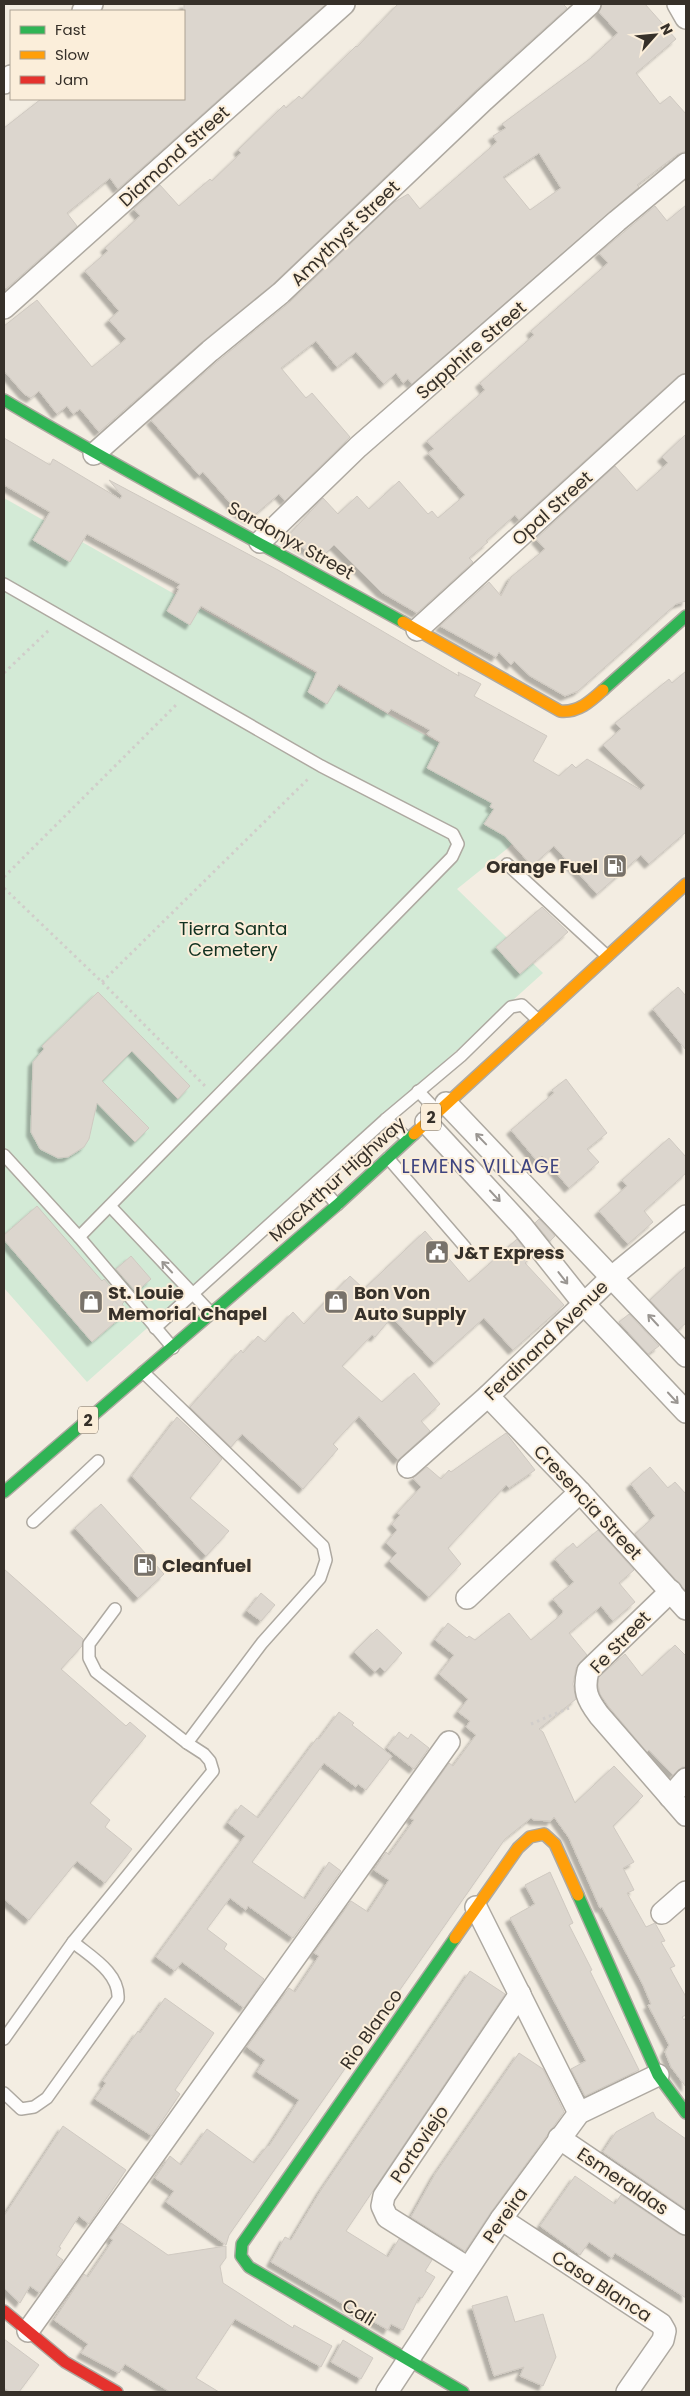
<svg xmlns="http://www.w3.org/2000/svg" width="690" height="2396" viewBox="0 0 690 2396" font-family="Poppins,sans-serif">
<defs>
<filter id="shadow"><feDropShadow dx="-4.5" dy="4.5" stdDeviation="1" flood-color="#0004"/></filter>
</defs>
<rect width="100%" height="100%" fill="#f3ede2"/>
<!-- green -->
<path fill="#d3ead6" d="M4,498L549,805L508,848L457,889L543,973L87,1382L4,1288Z"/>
<!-- building -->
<g fill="#dcd6ce" stroke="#cfc9c1" fill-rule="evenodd" filter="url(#shadow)">
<path d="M184,4H326L118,189L110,178L67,213L77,226L6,289L4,287V128L41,99H184Z"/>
<path d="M398,4H563L567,8L475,91L273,284L202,342L99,432L80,409L73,414L67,406L57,414L39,391L31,398L24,394L4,371V326L37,300L92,367L126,339L109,320L119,311L85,271L108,251L105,248L140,216L134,209L160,185L179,206L210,179L212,181L241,153L238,150L284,105L286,108L299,96L302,99L356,46L357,47Z"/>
<path d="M602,4H645L676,39L636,73L660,104L670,96L686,114V151L678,154L637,185L639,187L412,384L408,379L403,383L396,373L384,384L356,352L337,367L316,341L281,368L306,398L312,393L350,437L285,501L279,494L250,519L239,513L203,472L199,475L151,420L218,361L290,302L393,203L408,194L420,209L497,142L493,136L506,128L502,124L591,58L618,33L599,12ZM539,153L561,188L530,210L503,177Z"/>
<path d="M686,205V373L678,376L519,520L515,515L486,541L488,542L469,558L473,562L417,613L381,592L334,545L321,558L286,538L323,498L338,514L357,496L369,509L399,481L428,514L432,511L438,518L465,495L428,453L434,449L427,441L485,390L480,383L534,335L531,331L608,263L599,253L655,206L667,221Z"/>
<path d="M686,434V601L676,604L578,691L565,696L530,676L514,661L511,665L499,652L496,657L440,626L489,582L501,596L511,577L545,549L536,539L615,466L637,491L668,463L662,457Z"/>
<path d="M4,438L50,465L53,459L120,499L122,496L109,480L278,570L459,676L458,672L481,684L474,696L547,736L533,761L559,776L572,764L576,768L587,759L641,790L645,785L603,745L621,729L615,723L669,679L672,683L686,671V832L649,864L641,855L597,894L554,846L532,866L505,836L484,824L494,809L490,807L492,803L427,768L440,742L427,734L430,730L391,709L388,713L339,684L327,704L308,692L317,672L201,606L190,625L167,611L179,589L177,588L180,584L87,534L70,562L33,540L50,512L4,485Z"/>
<path d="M542,907L568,932L520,974L496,947Z"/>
<path d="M678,987L686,996V1050L653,1009Z"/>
<path d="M98,992L190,1086L178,1099L132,1051L102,1081L149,1128L135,1142L97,1103L89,1139L84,1147L68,1157L58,1158L40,1149L31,1132L33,1062L44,1049L42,1046Z"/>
<path d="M566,1079L607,1133L587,1149L599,1162L569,1188L542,1156L537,1161L511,1130L554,1093L552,1090Z"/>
<path d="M669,1138L686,1157V1173L644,1211L653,1222L628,1244L599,1211L627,1186L622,1180Z"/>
<path d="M37,1206L102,1281L104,1279L124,1302L122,1304L128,1311L92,1342L4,1240V1235Z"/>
<path d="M539,1219L555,1236L550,1241L535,1223Z"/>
<path d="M425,1231L469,1282L517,1239L531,1258L525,1263L564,1305L513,1350L484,1318L434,1363L392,1317L375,1337L372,1335L342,1366L382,1402L414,1373L440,1404L421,1421L430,1431L398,1460L359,1416L333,1444L338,1449L303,1489L242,1434L231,1447L190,1407L241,1350L243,1353L258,1336L265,1342L293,1312L304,1324L350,1276L364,1289Z"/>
<path d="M131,1256L151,1279L136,1292L116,1269Z"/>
<path d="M686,1266V1323L678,1330L650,1300Z"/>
<path d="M629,1314L659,1346L648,1354L619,1322Z"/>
<path d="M177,1417L222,1459L190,1498L229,1531L206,1556L132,1476Z"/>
<path d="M506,1433L535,1470L509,1488L506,1485L448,1548L461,1564L429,1597L389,1561L397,1553L386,1543L397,1530L392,1524L400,1515L397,1513L421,1487L413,1478L427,1467L441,1479L449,1470L451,1472Z"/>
<path d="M650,1467L668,1488L675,1482L686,1494V1591L635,1534L655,1516L631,1484Z"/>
<path d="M101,1504L164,1574L138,1598L75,1528Z"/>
<path d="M598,1530L634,1570L619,1583L635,1602L613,1621L601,1606L569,1633L587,1655L576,1668L573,1684L576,1699L539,1729L543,1732L575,1803L614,1766L643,1796L613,1826L634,1862L623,1868L634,1890L627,1893L646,1927L655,1923L665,1941L661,1942L675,1966L670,1968L686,1997V2015L682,2017L684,2020L686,2017V2087L671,2067L665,2052L669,2045L648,2005L651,2004L643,1985L602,1907L600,1908L569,1838L554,1817L551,1821L534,1820L531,1818L505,1839L229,2235L226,2245L166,2202L174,2191L155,2178L170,2156L181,2165L207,2129L254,2163L268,2145L269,2146L299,2100L257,2072L265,2060L247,2047L289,1988L295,1992L319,1956L314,1953L351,1901L368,1912L389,1880L374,1870L386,1852L389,1855L414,1820L410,1818L449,1763L453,1766L476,1735L466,1727L470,1721L458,1712L468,1699L439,1674L454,1655L435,1640L448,1623L467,1638L469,1636L475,1640L509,1613L531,1640L562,1614L563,1611L553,1599L574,1582L555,1559L573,1543L577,1548Z"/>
<path d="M4,1569L83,1639L82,1646L61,1669L126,1726L130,1722L146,1736L90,1803L110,1820L105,1827L132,1849L105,1883L77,1861L29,1920L4,1899Z"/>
<path d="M261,1593L275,1605L261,1621L247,1611Z"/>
<path d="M377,1629L402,1653L385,1672L380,1667L375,1672L354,1652Z"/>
<path d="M675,1645L686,1656V1767H682L673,1775L649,1750L647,1752L609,1707L600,1694L598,1684L599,1677L625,1654L642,1676Z"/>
<path d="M339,1712L354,1723L352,1725L392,1756L366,1790L358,1784L356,1787L324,1763L252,1862L305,1899L329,1862L341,1871L293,1938L248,1906L246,1910L230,1898L207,1929L227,1944L224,1949L264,1979L244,2008L182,1962L175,1971L156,1957L245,1836L228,1823L241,1805L258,1818L317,1738L319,1739Z"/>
<path d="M399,1732L408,1739L411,1734L429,1748L414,1769L387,1748Z"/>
<path d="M550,1872L573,1923L569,1925L592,1970L590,1971L639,2070L585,2096L571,2069L586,2061L510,1918L535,1904L525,1885Z"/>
<path d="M470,1971L505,1994L346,2231L388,2257L399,2239L432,2260L425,2271L435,2277L422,2298L419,2297L403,2330L391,2324L388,2330L271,2262L285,2237L291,2240L321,2190Z"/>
<path d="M165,1998L214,2033L175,2090L180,2094L152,2136L95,2099L106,2083L103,2081L138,2031L140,2033Z"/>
<path d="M519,2053L543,2069L564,2112L491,2212L465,2251L411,2217L435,2174Z"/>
<path d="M653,2112L656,2118L686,2139V2209L603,2152L616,2132Z"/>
<path d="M63,2126L126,2170L89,2224L79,2216L59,2247L61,2248L56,2255L63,2260L40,2293L30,2286L20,2303L4,2288V2216Z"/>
<path d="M575,2176L615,2204L621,2195L679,2234L686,2236V2298L615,2253L612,2258L589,2242L580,2255L540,2226Z"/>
<path d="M121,2223L168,2255L226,2246V2258L220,2266L223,2283L293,2328L294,2325L332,2346L321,2367L235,2319L196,2378L219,2392H170L125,2364L119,2373L81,2353L88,2344L54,2320L84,2274L88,2277L113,2240L110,2238Z"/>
<path d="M507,2296L515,2322L543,2314L556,2357L543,2386L520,2376L524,2367L494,2376L472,2306Z"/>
<path d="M4,2339L39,2365L19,2392H10L4,2388Z"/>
<path d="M343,2340L373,2358L361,2379L331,2362Z"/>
</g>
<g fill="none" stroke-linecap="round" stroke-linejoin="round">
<defs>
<g id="lane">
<path d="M4,584L321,766L453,834L458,844L452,857L79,1237"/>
<path d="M507,864L607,956"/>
<path d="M418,1091L437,1111"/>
<path d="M386,1119L408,1139"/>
<path d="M4,1155L79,1237L173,1348"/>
<path d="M388,1158L465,1247"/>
<path d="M317,1182L337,1205"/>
<path d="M110,1206L211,1313"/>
<path d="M155,1328L386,1119L461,1056L511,1007L522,1005L538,1020"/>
<path d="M143,1372L323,1546L326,1560L320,1578L262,1643L187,1743"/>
<path d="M33,1522L98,1461"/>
<path d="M4,2039L73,1942L213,1771L210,1761L204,1754L187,1743L96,1672L89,1658V1644L115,1609"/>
<path d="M4,2093L21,2109L34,2107L47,2098L118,1999C120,1973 91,1957 73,1942"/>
</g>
<g id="street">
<path d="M678,4L686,18"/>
<path d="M83,11L92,4"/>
<path d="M4,83L11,76"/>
<path d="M4,308L344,4"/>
<path d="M94,454L210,351L281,293L484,100L590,4"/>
<path d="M260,542L358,447L617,221L686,164"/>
<path d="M417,630L686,385"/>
<path d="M446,1103L686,1356"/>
<path d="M426,1122L522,1226L584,1304L686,1412"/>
<path d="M488,1396L580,1492L686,1609"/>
<path d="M408,1467L488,1396L613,1276L686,1216"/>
<path d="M671,1591L588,1671C583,1690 587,1699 599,1715L686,1815"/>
<path d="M467,1598L580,1492"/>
<path d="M670,1797L686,1779"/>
<path d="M476,1907L579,2113"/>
<path d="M662,1913L686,1892"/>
<path d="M559,2138L686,2224"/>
<path d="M501,2219L661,2324L665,2331L663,2340L627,2392"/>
<path d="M468,2268L387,2217L382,2206L384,2196L520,1994"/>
<path d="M28,2331L449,1742"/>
<path d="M387,2392L501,2219L579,2113L658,2075"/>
</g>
<g id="fast">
<path d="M4,400C135,478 270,548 403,622"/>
<path d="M603,690L686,616"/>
<path d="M4,1492L337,1205L414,1134"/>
<path d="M578,1895L658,2075L686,2113"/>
<path d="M455,1938L242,2244L241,2256L249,2267L463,2392"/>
</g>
<g id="slow">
<path d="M403,622L560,711C578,713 591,701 603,690"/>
<path d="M414,1134L686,884"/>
<path d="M455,1938L518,1848L530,1837L544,1834L555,1844L578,1895"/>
</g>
<path id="jam" d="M4,2311L65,2362L117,2392"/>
</defs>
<!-- lane casing -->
<use href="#lane" stroke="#aea9a1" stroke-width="14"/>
<!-- street casing -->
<use href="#street" stroke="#aea9a1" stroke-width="24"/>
<!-- fast casing -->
<use href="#fast" stroke="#aea9a1" stroke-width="14"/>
<!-- slow casing -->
<use href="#slow" stroke="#aea9a1" stroke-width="14"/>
<!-- jam casing -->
<use href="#jam" stroke="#aea9a1" stroke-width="14"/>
<!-- path -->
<g stroke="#d1cdca" stroke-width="3" stroke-dasharray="2.5 4" stroke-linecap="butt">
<path d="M4,673L50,629"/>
<path d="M4,877L178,703"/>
<path d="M4,888L102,982L205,1086"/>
<path d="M102,982L308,779"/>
<path d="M531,1724L569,1708"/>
</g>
<!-- lane -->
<use href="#lane" stroke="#fdfcfb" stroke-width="11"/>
<!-- street -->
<use href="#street" stroke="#fdfcfb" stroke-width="21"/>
<!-- fast -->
<use href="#fast" stroke="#30b455" stroke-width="11"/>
<!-- slow -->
<use href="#slow" stroke="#ff9f0a" stroke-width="11"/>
<!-- jam -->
<use href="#jam" stroke="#e5322d" stroke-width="11"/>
</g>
<!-- one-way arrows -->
<defs><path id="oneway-shaft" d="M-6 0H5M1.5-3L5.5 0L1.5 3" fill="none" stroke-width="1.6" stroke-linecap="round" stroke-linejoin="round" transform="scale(1.25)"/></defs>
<g stroke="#9a9692">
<use href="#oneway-shaft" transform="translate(481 1139) rotate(-134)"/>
<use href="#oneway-shaft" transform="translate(495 1196) rotate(47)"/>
<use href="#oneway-shaft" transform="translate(167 1267) rotate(-133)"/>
<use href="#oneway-shaft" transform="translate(563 1278) rotate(52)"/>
<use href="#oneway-shaft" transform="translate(653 1320) rotate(-133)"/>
<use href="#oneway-shaft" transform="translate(673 1398) rotate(47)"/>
</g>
<!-- icons -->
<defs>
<symbol id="fuel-square" viewBox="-11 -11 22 22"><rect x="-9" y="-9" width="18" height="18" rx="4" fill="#78726a" stroke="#fbeeda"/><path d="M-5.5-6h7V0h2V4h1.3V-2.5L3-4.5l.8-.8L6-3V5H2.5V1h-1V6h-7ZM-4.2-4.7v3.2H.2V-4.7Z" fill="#fff"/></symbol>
<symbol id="civic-square" viewBox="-11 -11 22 22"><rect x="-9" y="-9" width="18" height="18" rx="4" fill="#78726a" stroke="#fbeeda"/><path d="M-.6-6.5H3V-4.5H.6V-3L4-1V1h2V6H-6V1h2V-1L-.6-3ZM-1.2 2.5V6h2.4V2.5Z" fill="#fff"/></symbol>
<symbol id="shop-square" viewBox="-11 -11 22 22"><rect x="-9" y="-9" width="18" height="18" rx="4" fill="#78726a" stroke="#fbeeda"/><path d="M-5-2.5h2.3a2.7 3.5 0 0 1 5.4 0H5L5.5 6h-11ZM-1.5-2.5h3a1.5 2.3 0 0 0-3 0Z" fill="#fff"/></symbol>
</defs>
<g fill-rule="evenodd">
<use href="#fuel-square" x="601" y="852" width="28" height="28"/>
<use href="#civic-square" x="423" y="1238" width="28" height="28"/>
<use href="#shop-square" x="77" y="1288" width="28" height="28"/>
<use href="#shop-square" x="322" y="1288" width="28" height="28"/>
<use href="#fuel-square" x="131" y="1551" width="28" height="28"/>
</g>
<g text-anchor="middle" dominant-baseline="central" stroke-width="4" stroke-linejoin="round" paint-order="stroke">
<!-- shield labels -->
<g fill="#fbeeda" stroke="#71695e" stroke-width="1">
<rect x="421" y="1103.5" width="20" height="27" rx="4"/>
<rect x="78" y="1406.5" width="20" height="27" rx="4"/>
</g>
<g font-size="16" font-weight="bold" fill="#363029">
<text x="431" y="1117">2</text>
<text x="88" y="1420">2</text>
</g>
<!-- street labels -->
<g font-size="18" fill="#363029" stroke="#fbeeda">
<text transform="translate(174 156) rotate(-42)">Diamond Street</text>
<text transform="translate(345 233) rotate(-44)">Amythyst Street</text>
<text transform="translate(471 350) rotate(-41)">Sapphire Street</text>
<text transform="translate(552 508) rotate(-42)">Opal Street</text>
<text transform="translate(291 540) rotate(29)">Sardonyx Street</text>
<text transform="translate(337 1179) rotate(-42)">MacArthur Highway</text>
<text transform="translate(546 1340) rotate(-44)">Ferdinand Avenue</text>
<text transform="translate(588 1502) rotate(47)">Cresencia Street</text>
<text transform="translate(620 1642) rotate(-46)">Fe Street</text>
<text transform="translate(371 2029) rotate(-55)">Rio Blanco</text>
<text transform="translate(419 2144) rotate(-56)">Portoviejo</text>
<text transform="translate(623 2181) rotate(34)">Esmeraldas</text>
<text transform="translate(505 2215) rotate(-55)">Pereira</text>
<text transform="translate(602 2286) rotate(33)">Casa Blanca</text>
<text transform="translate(359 2312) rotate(31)">Cali</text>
</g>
<!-- poi labels -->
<g font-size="18" font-weight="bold" fill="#363029" stroke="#fbeeda" text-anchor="start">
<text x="598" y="866" text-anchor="end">Orange Fuel</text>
<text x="454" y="1252">J&amp;T Express</text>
<text x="108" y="1292">St. Louie<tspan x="108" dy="21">Memorial Chapel</tspan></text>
<text x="354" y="1292">Bon Von<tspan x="354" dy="21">Auto Supply</tspan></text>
<text x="162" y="1565">Cleanfuel</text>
</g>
<!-- park labels -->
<g font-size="18" fill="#113221" stroke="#fbeeda">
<text x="233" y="928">Tierra Santa<tspan x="233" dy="21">Cemetery</tspan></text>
</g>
<!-- neighbourhood labels -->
<g font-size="19" letter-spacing="1" fill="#3e4480" stroke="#fbeeda">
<text x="481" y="1166">LEMENS VILLAGE</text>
</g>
</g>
<!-- border -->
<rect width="690" height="2396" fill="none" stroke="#363029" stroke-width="10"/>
<!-- legend -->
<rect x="10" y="10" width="175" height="90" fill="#fbeeda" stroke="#aca293"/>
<rect x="20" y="26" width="25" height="8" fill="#30b455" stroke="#aca293"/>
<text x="55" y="35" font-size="15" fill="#363029">Fast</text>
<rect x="20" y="51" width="25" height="8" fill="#ff9f0a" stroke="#aca293"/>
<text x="55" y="60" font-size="15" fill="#363029">Slow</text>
<rect x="20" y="76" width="25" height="8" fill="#e5322d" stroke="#aca293"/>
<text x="55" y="85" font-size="15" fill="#363029">Jam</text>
<!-- north arrow -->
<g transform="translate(655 35) rotate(63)" stroke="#fbeeda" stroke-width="4" paint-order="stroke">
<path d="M0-4L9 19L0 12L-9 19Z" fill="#363029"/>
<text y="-8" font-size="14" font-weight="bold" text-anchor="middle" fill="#363029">N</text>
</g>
</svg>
